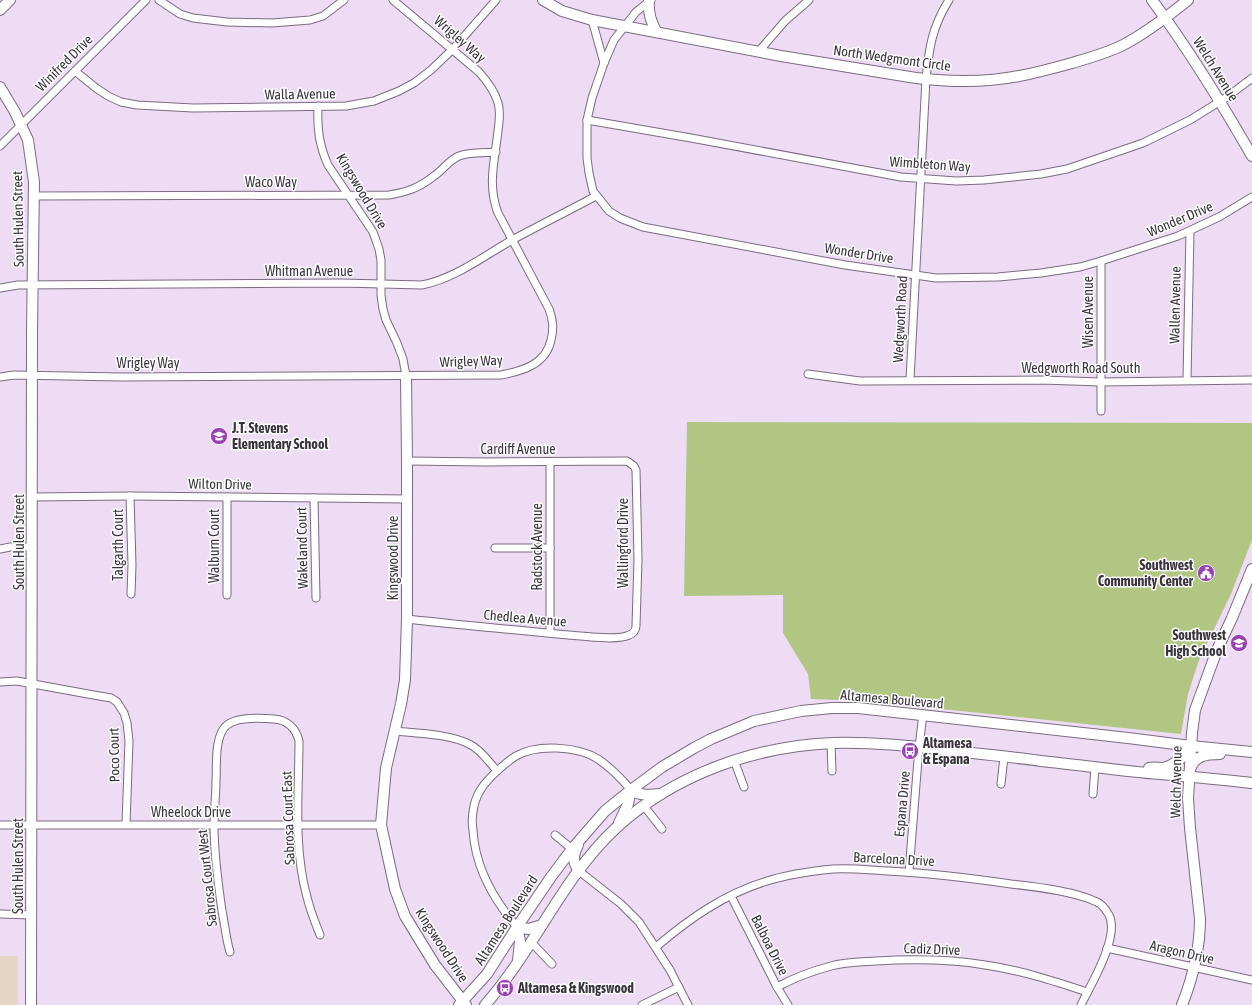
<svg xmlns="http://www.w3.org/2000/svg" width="1252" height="1005" viewBox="0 0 1252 1005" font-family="'Asap Condensed',sans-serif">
<rect width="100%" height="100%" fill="#eddcf3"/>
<!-- commercial -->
<rect fill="#e5d6c4" x="0" y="956" width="18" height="49"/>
<!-- green -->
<path fill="#b2c684" d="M687,422L1252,423V540L1231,594L1199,660L1188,694L1181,734L865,701L811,699L808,674L783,633V595L684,596Z"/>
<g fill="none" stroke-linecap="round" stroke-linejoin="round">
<defs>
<g id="street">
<path d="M159,0L180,14L193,18L227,22L272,23L310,20L323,16L344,0"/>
<path d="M651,0L636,12L614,40L604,63L592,98L587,120V158L589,173L593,191L609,211L620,218L643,227L845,265L936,278L998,277L1041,273L1080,267L1101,261L1178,236L1219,217L1252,197"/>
<path d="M592,20L604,63"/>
<path d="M759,51L785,21L809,0"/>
<path d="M75,71L96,88L108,96L121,102L137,105L193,108L346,106L374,101L399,91L414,83L431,70L453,49L496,0"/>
<path d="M318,106C317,128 319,145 328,165L373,232L379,249L381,260V295L383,309L386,320L397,343L403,359L406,376"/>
<path d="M587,120L691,138L901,177L956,181L984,180L1041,174L1067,169L1143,143L1190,120L1227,97L1252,78"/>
<path d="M0,146L146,0"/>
<path d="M34,196L389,195C407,192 419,188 434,176C443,170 449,160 459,156C470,152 484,153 496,152"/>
<path d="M1101,261V411"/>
<path d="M0,288L18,285L342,283L422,285C454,279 484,256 512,240C540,225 568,211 596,196"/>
<path d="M808,374L860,381L1042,380L1101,382L1252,380"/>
<path d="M0,377L14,375L121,377L501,375C523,371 546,364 551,340C554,328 553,320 549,309L498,213C487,185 495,159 498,131C499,122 501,112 498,103C495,91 487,81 479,72L393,0"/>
<path d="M910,380L926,79C929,48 932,27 949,0"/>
<path d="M1187,380L1190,231"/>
<path d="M550,462V633"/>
<path d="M130,496L132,565L131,594"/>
<path d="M33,497L130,496L407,499"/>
<path d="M227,497V595"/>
<path d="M314,498L316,598"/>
<path d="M495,548H550"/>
<path d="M0,549L10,547H33"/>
<path d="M407,619C461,625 514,630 568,635C582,636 618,641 629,635C633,634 636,630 636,626L638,559L636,470L634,466L627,461L487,462L407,461"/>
<path d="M0,682L17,681L88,694L111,698L117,702L124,713L127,723L129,741L126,824"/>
<path d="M395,731C416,733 452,734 471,745C482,751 489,762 497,771"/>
<path d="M831,743L832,771"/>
<path d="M734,760L744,787"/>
<path d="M1001,784L1004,757"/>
<path d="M1093,794L1095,767"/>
<path d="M644,806L662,829"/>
<path d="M0,825H381"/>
<path d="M555,835L572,849"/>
<path d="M579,871L621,904L639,922L670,970L688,1005"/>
<path d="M909,872L919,747L923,714"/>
<path d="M731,896L777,987L788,1005"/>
<path d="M0,914L32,915"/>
<path d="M517,927C493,899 475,867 473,830C472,824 472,818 473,812C475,794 484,783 497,771C503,766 509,760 516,756C537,744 577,746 598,759C611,768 621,778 631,790"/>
<path d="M531,942L552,964"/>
<path d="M656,947C689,919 724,894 767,881C786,875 813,871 833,869C851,868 869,870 887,871C929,873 970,878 1011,884C1036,887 1074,891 1097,902C1102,904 1106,910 1109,915C1120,937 1091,984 1081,1005"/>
<path d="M1107,948L1252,980"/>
<path d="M230,952C226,939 225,925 222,911C218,883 214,854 214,826C214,811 216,796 216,780C217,766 214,735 227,725C237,717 262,718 274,719C288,720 296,729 299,741C299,792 293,847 307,897C310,910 315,922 320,935"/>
<path d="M777,987C794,978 812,971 831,966C845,962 861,962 876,961C912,959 949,959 985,965C1020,970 1054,981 1087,992"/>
<path d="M642,1005L679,987"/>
</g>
<g id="secondary">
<path d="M543,0L562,11L592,20L781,56L916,78C950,82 985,83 1019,76C1036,73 1054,68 1072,63C1089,58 1107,53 1123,45C1146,33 1168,16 1188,0"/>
<path d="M1152,0C1189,50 1221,102 1252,156"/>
<path d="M649,1C648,13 651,21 656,31"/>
<path d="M0,10L10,0"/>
<path d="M0,87L15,112L28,140L34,182L32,332L31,1005"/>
<path d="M406,376L407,461V619L405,680L401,704L386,768L381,825L395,889L405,916L435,965L466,1005"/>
<path d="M1149,768C1154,767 1158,768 1163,768C1176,765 1184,757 1191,746"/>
<path d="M1190,770C1194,755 1207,754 1220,754"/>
<path d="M619,823L628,804L631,790C640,796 650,795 661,794"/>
<path d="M578,845C573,855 572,861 579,871"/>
<path d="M518,961L520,941L517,927L528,929L542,925"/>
<path d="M459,1005L487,974L517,927L551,877L572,849L605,811L631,790L662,767L694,748L711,739L754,721L801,711L832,708H858L1128,738L1191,746L1252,752"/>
<path d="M485,1005C534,950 562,878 616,828C675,774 755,746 834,743C874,742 914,746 953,751C982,754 1012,757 1041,761C1081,765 1120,771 1160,774C1190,777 1221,779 1252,783"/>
<path d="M1182,1005C1193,977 1200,949 1200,919L1190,828L1188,798L1192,733L1195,710L1217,650L1232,618L1252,569"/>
</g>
</defs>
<!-- street casing -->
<use href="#street" stroke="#7a6c81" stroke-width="9"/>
<!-- secondary casing -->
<use href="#secondary" stroke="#7a6c81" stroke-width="12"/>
<!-- street -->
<use href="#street" stroke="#fff" stroke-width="7"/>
<!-- secondary -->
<use href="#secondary" stroke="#fff" stroke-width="10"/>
</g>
<!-- icons -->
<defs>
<symbol id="school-disc" viewBox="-11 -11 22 22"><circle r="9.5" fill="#9743b1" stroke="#fff"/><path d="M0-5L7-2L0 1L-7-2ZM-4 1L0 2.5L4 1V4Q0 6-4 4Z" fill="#fff"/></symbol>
<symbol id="civic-disc" viewBox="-11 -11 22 22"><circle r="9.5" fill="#9743b1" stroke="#fff"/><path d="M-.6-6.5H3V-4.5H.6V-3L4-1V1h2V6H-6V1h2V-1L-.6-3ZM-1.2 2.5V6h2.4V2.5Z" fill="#fff"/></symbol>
<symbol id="bus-disc" viewBox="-11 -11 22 22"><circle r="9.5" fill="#9743b1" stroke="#fff"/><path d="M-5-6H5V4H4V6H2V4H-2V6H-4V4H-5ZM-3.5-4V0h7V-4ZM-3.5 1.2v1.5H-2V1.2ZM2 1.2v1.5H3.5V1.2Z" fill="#fff"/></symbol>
</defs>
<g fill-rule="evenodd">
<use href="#school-disc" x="209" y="426" width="20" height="20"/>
<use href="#civic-disc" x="1196" y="563" width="20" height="20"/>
<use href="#school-disc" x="1229" y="633" width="20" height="20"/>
<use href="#bus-disc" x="900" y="741" width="20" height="20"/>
<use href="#bus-disc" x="495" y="978" width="20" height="20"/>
</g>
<g text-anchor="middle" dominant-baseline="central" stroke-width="3" stroke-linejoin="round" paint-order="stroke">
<!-- street labels -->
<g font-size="14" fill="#3b343e" stroke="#fff">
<text transform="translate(460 39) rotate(41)">Wrigley Way</text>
<text transform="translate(892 58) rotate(8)">North Wedgmont Circle</text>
<text transform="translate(64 63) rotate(-45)">Winifred Drive</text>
<text transform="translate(1216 69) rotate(58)">Welch Avenue</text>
<text transform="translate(300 94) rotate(-1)">Walla Avenue</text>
<text transform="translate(930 164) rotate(4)">Wimbleton Way</text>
<text x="271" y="182">Waco Way</text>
<text transform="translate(362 191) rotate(59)">Kingswood Drive</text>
<text transform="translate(18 219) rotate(-91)">South Hulen Street</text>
<text transform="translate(1180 219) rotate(-23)">Wonder Drive</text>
<text transform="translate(859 253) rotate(9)">Wonder Drive</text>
<text x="309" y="271">Whitman Avenue</text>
<text transform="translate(1175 305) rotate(-89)">Wallen Avenue</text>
<text transform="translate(1088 312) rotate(-90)">Wisen Avenue</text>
<text transform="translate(900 319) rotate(-87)">Wedgworth Road</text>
<text transform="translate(471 361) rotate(-2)">Wrigley Way</text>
<text x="148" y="363">Wrigley Way</text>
<text x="1081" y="368">Wedgworth Road South</text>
<text x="518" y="449">Cardiff Avenue</text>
<text transform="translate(220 484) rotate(1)">Wilton Drive</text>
<text transform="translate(19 542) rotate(-90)">South Hulen Street</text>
<text transform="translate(623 543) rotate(-90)">Wallingford Drive</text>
<text transform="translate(118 545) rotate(-90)">Talgarth Court</text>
<text transform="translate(214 546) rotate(-90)">Walburn Court</text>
<text transform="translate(537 547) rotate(-90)">Radstock Avenue</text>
<text transform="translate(302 548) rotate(-91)">Wakeland Court</text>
<text transform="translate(393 558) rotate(-90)">Kingswood Drive</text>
<text transform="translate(525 618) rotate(5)">Chedlea Avenue</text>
<text transform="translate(892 699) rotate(5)">Altamesa Boulevard</text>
<text transform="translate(114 755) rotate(-91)">Poco Court</text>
<text transform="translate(1176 782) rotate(-89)">Welch Avenue</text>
<text transform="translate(902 804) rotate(-85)">Espana Drive</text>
<text x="191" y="812">Wheelock Drive</text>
<text transform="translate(288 818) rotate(-92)">Sabrosa Court East</text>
<text transform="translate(894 859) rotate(3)">Barcelona Drive</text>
<text transform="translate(18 866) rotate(-90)">South Hulen Street</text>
<text transform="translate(207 878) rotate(-96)">Sabrosa Court West</text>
<text transform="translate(506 920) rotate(-57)">Altamesa Boulevard</text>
<text transform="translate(442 945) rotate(57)">Kingswood Drive</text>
<text transform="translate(770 945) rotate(63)">Balboa Drive</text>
<text transform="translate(932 949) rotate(2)">Cadiz Drive</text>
<text transform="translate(1182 952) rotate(13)">Aragon Drive</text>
</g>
<!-- poi labels -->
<g font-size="14" font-weight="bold" fill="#3b343e" stroke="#fff" text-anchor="start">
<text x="232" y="428">J.T. Stevens<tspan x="232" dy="16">Elementary School</tspan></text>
<text x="1193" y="565" text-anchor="end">Southwest<tspan x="1193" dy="16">Community Center</tspan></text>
<text x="1226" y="635" text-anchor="end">Southwest<tspan x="1226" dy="16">High School</tspan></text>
<text x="923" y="743">Altamesa<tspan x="923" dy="16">&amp; Espana</tspan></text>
<text x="518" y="988">Altamesa &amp; Kingswood</text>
</g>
</g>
</svg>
